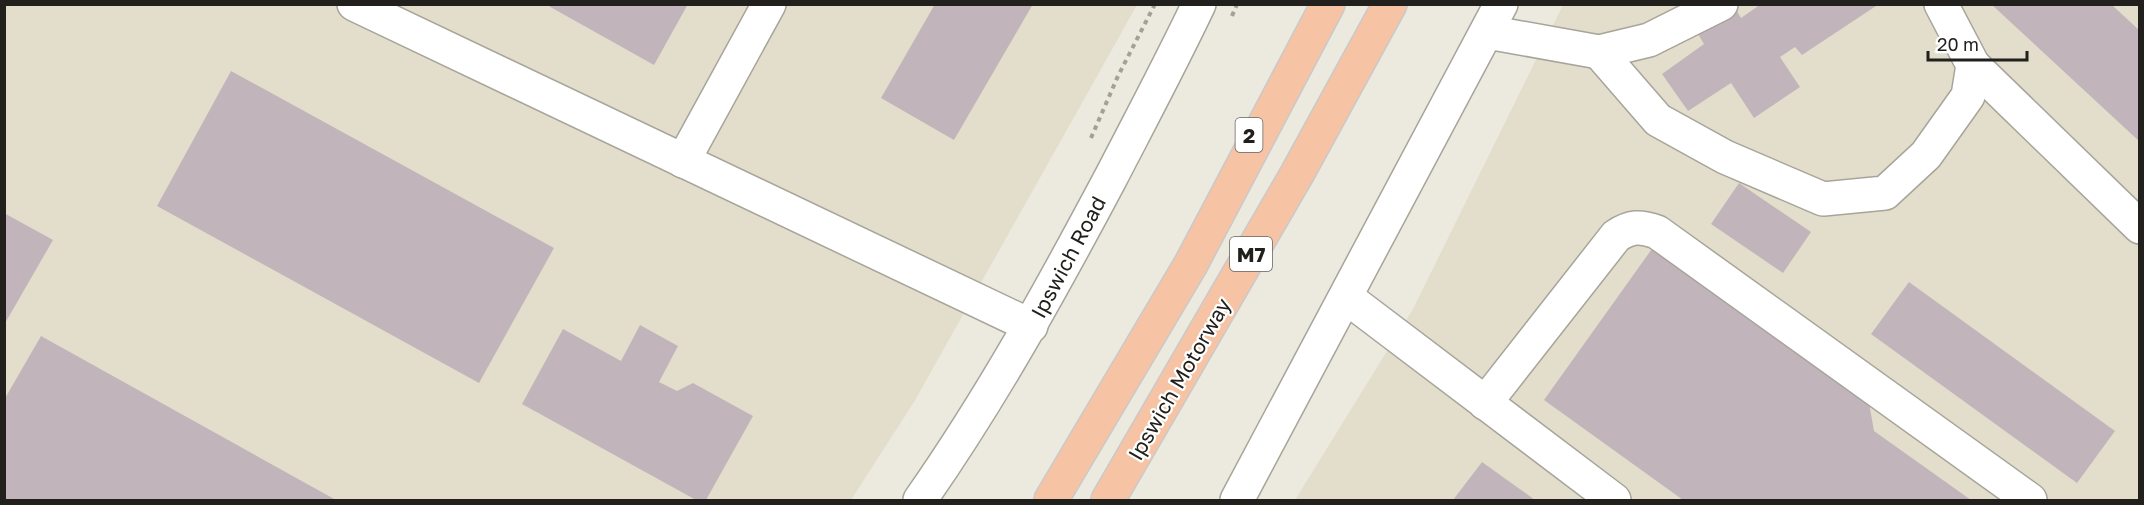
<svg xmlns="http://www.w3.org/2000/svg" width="2144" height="505" viewBox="0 0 2144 505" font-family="'Golos Text',sans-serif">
<rect width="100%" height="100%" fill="#ece9de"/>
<!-- built -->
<g fill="#e3decb">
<path d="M4,5H1137L914,402L851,500H5Z"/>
<path d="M1563,5H2139V500H1295L1413,309Z"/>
</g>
<!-- building -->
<g fill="#c1b5bb">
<path d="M545,4H688L654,65Z"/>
<path d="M935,4H1033L954,140L881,98Z"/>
<path d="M1680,4H1733L1741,18L1761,4H1879L1802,55L1795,47L1780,57L1800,87L1754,118L1731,83L1688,111L1662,74L1704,44Z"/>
<path d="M1991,4H2111L2140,31V142Z"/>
<path d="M231,71L554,248L479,383L157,206Z"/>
<path d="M1739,183L1811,232L1783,273L1711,224Z"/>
<path d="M4,213L53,240L4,325Z"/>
<path d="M1654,246L1868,397L1874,431L1971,500H1683L1544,400Z"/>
<path d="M1909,282L2115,431L2077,483L1871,334Z"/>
<path d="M640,325L678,346L659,382L677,391L693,383L753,416L706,500H696L522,404L563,329L621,361Z"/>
<path d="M41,336L336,500H4V400Z"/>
<path d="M1482,462L1535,500H1453Z"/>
</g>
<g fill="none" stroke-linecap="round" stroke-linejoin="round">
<defs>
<g id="minor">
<path d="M354,4L1031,326"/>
<path d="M1487,32L1599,52L1649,40L1721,4"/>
<path d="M1599,52L1658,120L1725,157L1823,199L1885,193L1926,155L1968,96L1973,65L1941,4"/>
<path d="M1973,65L2140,227"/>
<path d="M683,161L769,4"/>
<path d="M1346,297L1614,500"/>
<path d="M1485,403L1616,236C1631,226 1640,226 1657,232L2030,500"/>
<path d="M920,500C992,397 1051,290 1110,179C1140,121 1171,63 1199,4"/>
<path d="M1237,500L1501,4"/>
</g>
<g id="highway">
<path d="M1051,500L1191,264L1328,4"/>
<path d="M1108,500L1297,174L1390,4"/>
</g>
</defs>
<!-- minor casing -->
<use href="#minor" stroke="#a7a49a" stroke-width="36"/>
<!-- highway casing -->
<use href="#highway" stroke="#cac9c9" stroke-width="36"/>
<!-- path -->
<g stroke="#a2a097" stroke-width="4" stroke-dasharray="4.5 4.5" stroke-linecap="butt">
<path d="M1232,16L1237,4"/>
<path d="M1091,138L1118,76L1155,4"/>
</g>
<!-- minor -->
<use href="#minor" stroke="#fff" stroke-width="33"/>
<!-- highway -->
<use href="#highway" stroke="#f6c4a4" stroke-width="33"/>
</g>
<g text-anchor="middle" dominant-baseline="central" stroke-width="4.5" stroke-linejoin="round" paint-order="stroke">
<!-- shield labels -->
<g fill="#fff" stroke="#646360" stroke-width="1.5">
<rect x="1235.5" y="118" width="27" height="34" rx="4.5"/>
<rect x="1230" y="237" width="42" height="34" rx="4.5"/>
</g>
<g font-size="20" font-weight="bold" fill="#21201c">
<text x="1249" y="135">2</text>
<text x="1251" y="254">M7</text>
</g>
<!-- street labels -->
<g font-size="21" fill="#21201c" stroke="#fff">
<text transform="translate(1068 257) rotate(-62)">Ipswich Road</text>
<text transform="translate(1179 379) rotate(-60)">Ipswich Motorway</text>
</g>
</g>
<!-- border -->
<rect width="2144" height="505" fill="none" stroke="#21201c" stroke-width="12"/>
<!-- scale -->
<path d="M1928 51v9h99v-9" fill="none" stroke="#21201c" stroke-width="3"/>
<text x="1937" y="51" font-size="18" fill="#21201c" stroke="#ffffff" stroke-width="4.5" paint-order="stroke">20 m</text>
</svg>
